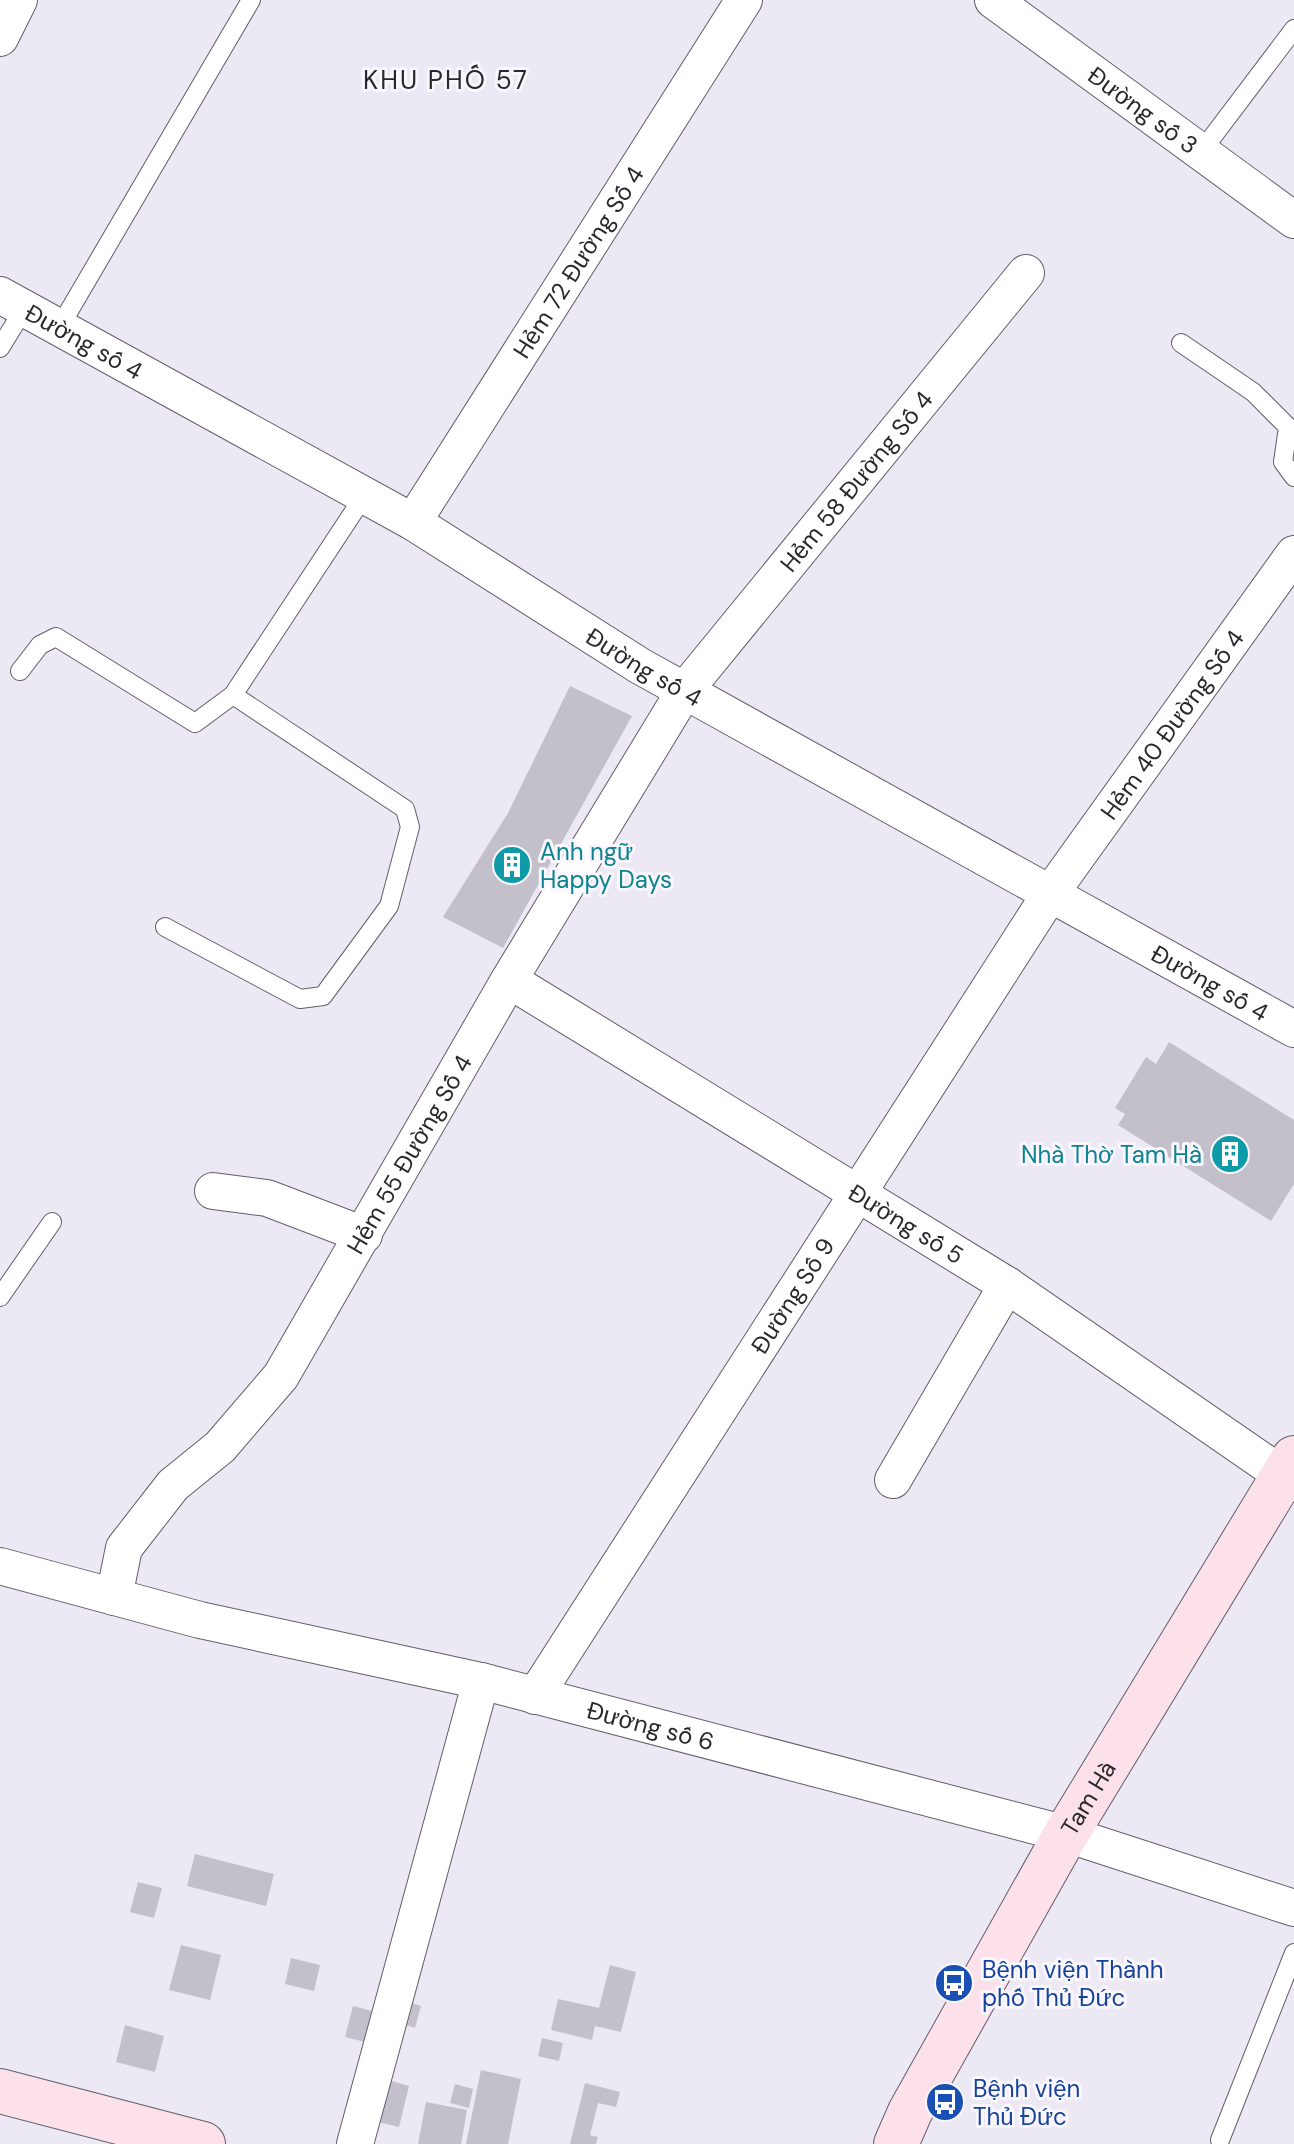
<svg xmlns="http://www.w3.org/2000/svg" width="1294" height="2144" viewBox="0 0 1294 2144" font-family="'DM Sans',sans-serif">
<rect width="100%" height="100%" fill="#ece8f4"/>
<!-- building -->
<g fill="#c4c0cb">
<path d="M570,686L632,716L503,948L443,917L508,813Z"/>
<path d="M1169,1042L1294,1120V1184L1271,1221L1118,1125L1125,1114L1115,1108L1146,1057L1156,1064Z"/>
<path d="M195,1854L274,1874L266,1906L187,1886Z"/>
<path d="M138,1882L162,1888L154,1918L130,1912Z"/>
<path d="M181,1945L221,1955L210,2000L169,1990Z"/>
<path d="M291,1958L320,1965L314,1991L285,1984Z"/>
<path d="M610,1965L636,1972L621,2032L595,2026L592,2040L551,2030L558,1999L599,2008Z"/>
<path d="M405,2001L421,2006L415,2028L399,2023Z"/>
<path d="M353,2006L376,2012L369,2043L345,2037Z"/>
<path d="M125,2025L164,2036L155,2072L116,2062Z"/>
<path d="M542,2038L563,2043L559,2061L538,2056Z"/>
<path d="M481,2070L521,2079L508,2144H466Z"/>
<path d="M388,2080L409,2086L399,2127L378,2122Z"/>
<path d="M585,2083L620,2092L616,2107L598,2103L590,2135L598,2137L596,2144H570Z"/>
<path d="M455,2084L473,2089L469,2108L450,2103Z"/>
<path d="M426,2102L467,2110L461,2144H418Z"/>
</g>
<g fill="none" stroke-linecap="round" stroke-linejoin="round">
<defs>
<g id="lane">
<path d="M1201,152L1294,29"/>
<path d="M59,328L251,0"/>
<path d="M1181,343L1253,392L1288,427L1283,462L1294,477"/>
<path d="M0,348L24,309"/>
<path d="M20,671L40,645L56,637L195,723L233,695L364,496"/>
<path d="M165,927L300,999L323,996L389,906L410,827L405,809L233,695"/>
<path d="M0,1297L52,1222"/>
<path d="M1220,2140L1294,1953"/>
</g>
<g id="street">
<path id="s1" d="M993,0L1294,220"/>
<path d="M0,38L19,0"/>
<path id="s2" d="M0,295L413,522L640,666L1294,1029"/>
<path id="s3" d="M413,522L744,0"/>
<path id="s4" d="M509,980L1007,1285L1294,1483"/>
<path d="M213,1191L267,1198L364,1235"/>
<path d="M893,1480L1007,1285"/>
<path id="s5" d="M0,1566L200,1620L481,1681L1066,1834L1294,1908"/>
<path id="s6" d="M114,1597L124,1548L173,1485L220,1447L281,1376L509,980L685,690L1026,273"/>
<path id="s7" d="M535,1696L1050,894L1294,554"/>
<path d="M355,2144L481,1681"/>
</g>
<g id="secondary">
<path d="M0,2091L203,2144"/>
<path id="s8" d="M896,2144L910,2112L1066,1834L1294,1458"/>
</g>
</defs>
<!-- lane casing -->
<use href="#lane" stroke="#625e69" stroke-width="20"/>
<!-- street casing -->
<use href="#street" stroke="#625e69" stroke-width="38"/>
<!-- secondary casing -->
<use href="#secondary" stroke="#625e69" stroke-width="46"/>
<!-- lane -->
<use href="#lane" stroke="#fff" stroke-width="18"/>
<!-- street -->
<use href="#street" stroke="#fff" stroke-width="36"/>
<!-- secondary -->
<use href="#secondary" stroke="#fde1ea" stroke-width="44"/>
</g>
<!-- icons -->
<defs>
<symbol id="building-disc" viewBox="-11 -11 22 22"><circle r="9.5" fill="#0f9aa8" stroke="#f9f6fd"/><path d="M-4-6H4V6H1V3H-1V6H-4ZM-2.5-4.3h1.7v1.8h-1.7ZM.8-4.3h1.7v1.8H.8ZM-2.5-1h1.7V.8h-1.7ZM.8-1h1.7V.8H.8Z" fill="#fff"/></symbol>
<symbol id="bus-disc" viewBox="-11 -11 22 22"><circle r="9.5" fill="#1a4fb4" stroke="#f9f6fd"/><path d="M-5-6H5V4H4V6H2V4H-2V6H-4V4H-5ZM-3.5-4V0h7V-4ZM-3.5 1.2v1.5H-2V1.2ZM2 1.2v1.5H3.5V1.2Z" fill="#fff"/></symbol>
</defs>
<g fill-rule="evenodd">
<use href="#building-disc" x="490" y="843" width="44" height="44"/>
<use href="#building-disc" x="1208" y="1132" width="44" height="44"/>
<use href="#bus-disc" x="932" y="1961" width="44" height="44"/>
<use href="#bus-disc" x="923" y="2080" width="44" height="44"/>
</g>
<g text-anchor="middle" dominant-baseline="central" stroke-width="6" stroke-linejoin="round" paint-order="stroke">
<!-- street labels -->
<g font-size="24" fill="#2a282d" stroke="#f9f6fd">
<text stroke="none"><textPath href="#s1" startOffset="186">Đường số 3</textPath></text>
<text stroke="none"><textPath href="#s3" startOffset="308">Hẻm 72 Đường Số 4</textPath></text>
<text stroke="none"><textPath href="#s2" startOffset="96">Đường số 4</textPath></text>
<text stroke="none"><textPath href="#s6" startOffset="1350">Hẻm 58 Đường Số 4</textPath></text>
<text stroke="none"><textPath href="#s2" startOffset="744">Đường số 4</textPath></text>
<text stroke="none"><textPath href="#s7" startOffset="1162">Hẻm 40 Đường Số 4</textPath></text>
<text stroke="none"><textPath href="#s2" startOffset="1392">Đường số 4</textPath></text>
<text stroke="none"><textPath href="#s6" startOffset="540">Hẻm 55 Đường Số 4</textPath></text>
<text stroke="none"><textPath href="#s4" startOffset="466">Đường số 5</textPath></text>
<text stroke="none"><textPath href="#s7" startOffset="476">Đường Số 9</textPath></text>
<text stroke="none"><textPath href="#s5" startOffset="670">Đường số 6</textPath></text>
<text stroke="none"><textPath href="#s8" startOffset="396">Tam Hà</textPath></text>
</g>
<!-- culture labels -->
<g font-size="24" fill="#0d838f" stroke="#f9f6fd" text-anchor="start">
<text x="540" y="851">Anh ngữ<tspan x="540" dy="28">Happy Days</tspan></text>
<text x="1202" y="1154" text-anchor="end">Nhà Thờ Tam Hà</text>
</g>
<!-- transit labels -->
<g font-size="24" fill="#164399" stroke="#f9f6fd" text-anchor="start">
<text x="982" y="1969">Bệnh viện Thành<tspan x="982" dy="28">phố Thủ Đức</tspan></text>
<text x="973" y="2088">Bệnh viện<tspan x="973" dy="28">Thủ Đức</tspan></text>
</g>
<!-- neighbourhood labels -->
<g font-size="26" letter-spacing="2" fill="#2a282d" stroke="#f9f6fd">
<text x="446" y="80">KHU PHỐ 57</text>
</g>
</g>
</svg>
